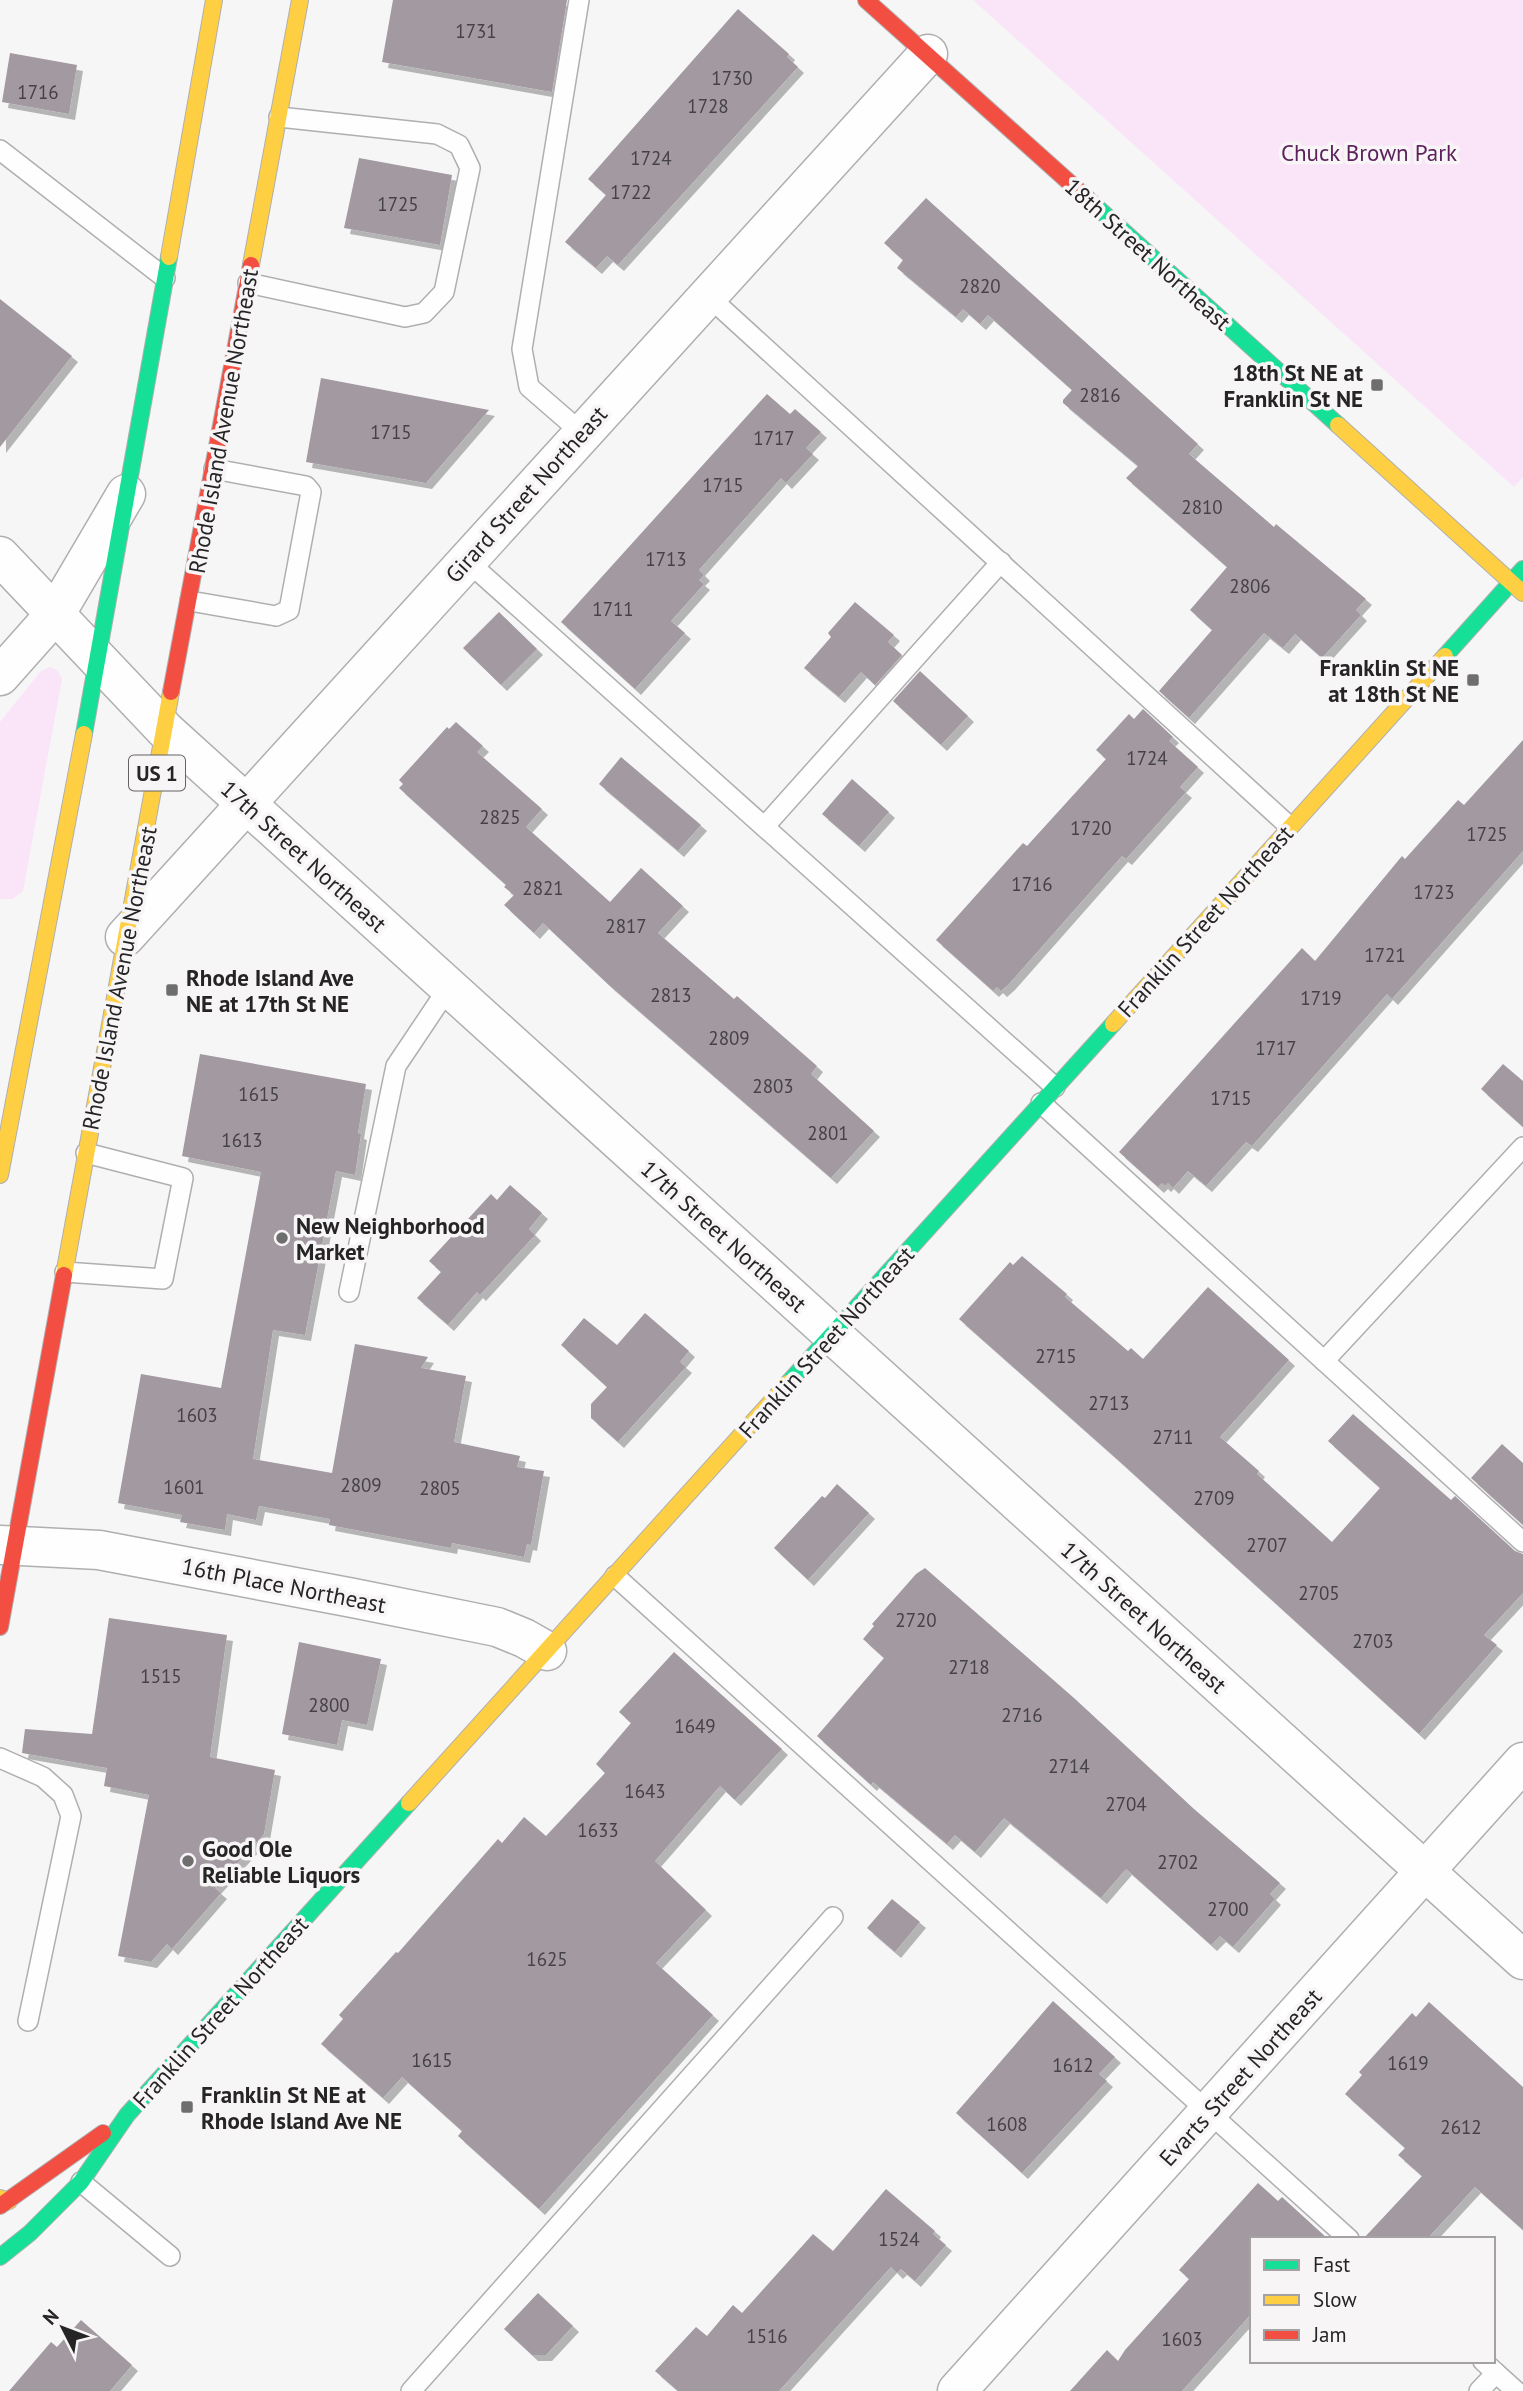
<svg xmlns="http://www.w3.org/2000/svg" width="1523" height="2391" viewBox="0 0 1523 2391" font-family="'PT Sans',sans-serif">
<defs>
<filter id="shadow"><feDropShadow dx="6" dy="6" stdDeviation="0" flood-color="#0004"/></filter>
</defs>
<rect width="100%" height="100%" fill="#f7f6f7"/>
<!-- green -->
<g fill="#f9e5f7">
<path d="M973,0H1523V477L1514,487Z"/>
<path d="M50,667L58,671L62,679L23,891L13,899H0V722L41,671Z"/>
</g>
<!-- building -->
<g fill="#a299a1" filter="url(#shadow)">
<path d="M393,0H567L552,92L382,62Z"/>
<path d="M738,9L789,54L787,57L798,67L618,265L607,256L596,268L565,242L606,195L588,179Z"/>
<path d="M10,53L77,65L69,114L2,102Z"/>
<path d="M359,158L452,175L440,245L344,228Z"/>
<path d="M926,198L1198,444L1189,454L1274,527L1276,524L1366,599L1356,610L1361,615L1322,658L1295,634L1283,648L1264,633L1189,718L1159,691L1212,630L1190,610L1227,567L1126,478L1138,466L1063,403V400L1072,390L988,315L980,324L963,309L956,317L897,268L903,260L884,243Z"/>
<path d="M0,299L72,356L0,447Z"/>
<path d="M321,378L489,410L426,483L306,462Z"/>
<path d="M767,394L790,414L795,409L821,432L806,448L813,454L786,483L781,478L699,570L704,575L699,580L704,584L671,621L685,633L635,689L561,622Z"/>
<path d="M855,602L894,635L888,642L902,655L875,685L861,672L839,697L804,668L831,637L828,633Z"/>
<path d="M499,612L537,649L501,685L463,648Z"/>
<path d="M920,671L968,716L941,745L893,701Z"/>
<path d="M1143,709L1173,737L1169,741L1198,767L1180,787L1186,792L1126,859L1122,856L1009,984L1001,991L997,987L993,991L936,940L1023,843L1027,846L1106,759L1096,750L1129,714L1134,719Z"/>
<path d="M456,722L483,746L477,752L542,809L526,827L610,902L641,868L683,906L658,933L734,999L737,996L817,1066L811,1074L874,1131L831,1178L609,985L543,923L534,933L504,905L514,895L504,887L506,885L399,788L403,784L399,780L447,727L449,729Z"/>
<path d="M1523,740V851L1392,999L1387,994L1252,1146L1246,1142L1206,1186L1188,1171L1173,1188L1168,1183L1165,1186L1162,1183L1158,1187L1119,1152L1302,948L1315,961L1402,856L1405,859L1458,800L1464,805Z"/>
<path d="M621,757L701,825L678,851L599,784Z"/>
<path d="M852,779L889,812L859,846L822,814Z"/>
<path d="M200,1054L366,1084L358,1133L361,1134L355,1175L336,1171L305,1335L273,1330L253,1459L332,1473L355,1344L428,1357L421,1368L466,1376L454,1442L520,1456L517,1467L544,1471L531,1545L527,1544L524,1557L452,1543L451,1548L329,1525L330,1519L259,1506L256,1520L227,1514L225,1530L180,1522L182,1515L118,1503L141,1374L221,1388L261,1172L182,1156Z"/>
<path d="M1503,1064L1523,1081V1127L1481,1089Z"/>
<path d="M510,1185L542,1213L529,1229L535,1235L480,1295L477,1292L448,1325L417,1298L441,1272L429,1261L491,1194L497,1200Z"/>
<path d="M1022,1256L1067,1294L1065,1297L1128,1351L1131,1348L1143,1359L1208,1287L1289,1360L1220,1437L1259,1471L1257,1474L1332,1542L1380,1488L1328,1441L1353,1414L1451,1500L1455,1496L1515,1551L1523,1554V1593L1484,1635L1497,1645L1419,1734L1118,1460L959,1319L1010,1262L1013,1265Z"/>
<path d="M645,1313L689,1351L680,1362L686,1367L618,1442L591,1418V1404L607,1387L561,1345L584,1318L617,1345Z"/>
<path d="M1502,1444L1523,1463V1525L1471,1478Z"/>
<path d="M837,1484L869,1513L808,1580L774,1548L822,1496L825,1498Z"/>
<path d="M925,1568L1074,1698L1194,1809L1280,1883L1270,1894L1275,1899L1233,1947L1220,1936L1211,1945L1126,1869L1101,1898L1004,1818L975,1852L955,1835L947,1844L873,1782L871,1785L817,1736L884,1658L863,1639L874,1626L872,1624L916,1574Z"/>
<path d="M109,1618L227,1635L210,1757L275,1770L264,1834L215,1888L221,1893L201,1916L172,1949L167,1944L151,1962L118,1956L149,1795L104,1786L107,1768L22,1753L25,1729L92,1734Z"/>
<path d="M299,1642L381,1659L367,1725L342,1720L337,1745L282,1734Z"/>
<path d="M674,1652L782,1749L735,1800L720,1786L655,1861L706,1910L656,1963L713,2015L539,2209L458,2136L462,2131L402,2077L383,2098L321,2044L343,2019L339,2015L396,1952L398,1953L498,1839L502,1843L524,1817L546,1836L605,1773L596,1764L631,1723L619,1712Z"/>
<path d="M892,1899L920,1922L895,1952L867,1928Z"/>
<path d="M1053,2001L1115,2057L1099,2074L1107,2081L1022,2173L956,2113Z"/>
<path d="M1429,2002L1523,2087V2230L1475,2187L1427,2239H1363L1422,2176L1398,2155L1405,2148L1345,2094L1362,2075L1359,2072L1412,2013L1416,2017Z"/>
<path d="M1258,2183L1278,2201L1282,2197L1328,2239H1252V2313L1182,2391H1070L1107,2350L1118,2361L1125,2350L1189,2279L1179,2270Z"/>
<path d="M886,2189L935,2231L933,2234L946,2245L915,2281L901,2269L897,2273L891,2267L779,2391H678L655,2371L696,2327L707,2336L733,2305L742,2313L813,2234L833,2251Z"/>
<path d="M538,2293L573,2326L546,2355H532L504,2329Z"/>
<path d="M81,2320L132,2365L110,2391H9L51,2342L57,2347Z"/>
</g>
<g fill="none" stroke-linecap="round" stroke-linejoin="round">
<defs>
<g id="lane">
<path d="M579,0L522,349L529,387L582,433"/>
<path d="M0,150L165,278"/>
<path d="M248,283L405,317L424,313L444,292L470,168L459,145L437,134L279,117"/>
<path d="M707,295L1289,826"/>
<path d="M466,560L1055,1087"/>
<path d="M190,601L276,616L289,610L311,492L306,486L214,469"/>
<path d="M765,826L1001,562"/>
<path d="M1041,1103L1523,1542"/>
<path d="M65,1272L163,1279L183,1178L86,1153"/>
<path d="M349,1292L396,1066L449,987"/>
<path d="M1324,1361L1523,1147"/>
<path d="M615,1576L1349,2239"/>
<path d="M0,1758L43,1777L63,1795L71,1816L28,2021"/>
<path d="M81,2182L170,2256"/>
<path d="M1496,2373L1516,2391"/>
<path d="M411,2391L833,1917"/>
<path d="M1479,2391L1496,2373L1483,2361"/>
</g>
<g id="street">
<path d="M0,556L166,731L1523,1960"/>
<path d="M0,676L56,613L126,494"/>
<path d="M125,937L928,54"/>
<path d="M0,1545L99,1550L353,1598L497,1627L524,1638L547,1651"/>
<path d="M957,2391L1523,1762"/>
</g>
<g id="fast">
<path d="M1080,192L1338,425"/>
<path d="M1445,656L1523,569"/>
<path d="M84,734L169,257"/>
<path d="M788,1383L1113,1024"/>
<path d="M0,2257L30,2233L81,2182L127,2115L409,1803"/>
</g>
<g id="slow">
<path d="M169,257L214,0"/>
<path d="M251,265L300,0"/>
<path d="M1338,425L1523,593"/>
<path d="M1113,1024L1445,656"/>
<path d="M0,1175L84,734"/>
<path d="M64,1275L171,692"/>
<path d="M409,1803L788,1383"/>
<path d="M0,2198L9,2201"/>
</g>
<g id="jam">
<path d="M866,0L1080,192"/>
<path d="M171,692L251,265"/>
<path d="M0,1627L64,1275"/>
<path d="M0,2206L103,2133"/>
</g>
</defs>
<!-- lane casing -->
<use href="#lane" stroke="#b0afb0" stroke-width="22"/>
<!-- street casing -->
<use href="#street" stroke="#b0afb0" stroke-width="41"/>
<!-- fast casing -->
<use href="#fast" stroke="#b0afb0" stroke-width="18"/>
<!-- slow casing -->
<use href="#slow" stroke="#b0afb0" stroke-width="18"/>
<!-- jam casing -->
<use href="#jam" stroke="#b0afb0" stroke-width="18"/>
<!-- lane -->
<use href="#lane" stroke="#fefefe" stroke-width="19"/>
<!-- street -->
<use href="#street" stroke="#fefefe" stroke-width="38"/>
<!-- fast -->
<use href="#fast" stroke="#16e098" stroke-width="16"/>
<!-- slow -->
<use href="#slow" stroke="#ffcf43" stroke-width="16"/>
<!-- jam -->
<use href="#jam" stroke="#f24e42" stroke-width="16"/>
</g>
<!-- markers -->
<g fill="#6f6e6f" stroke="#f8f5f7" stroke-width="2.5">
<rect x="1370" y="378" width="14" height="14" rx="3.5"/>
<rect x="1466" y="673" width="14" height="14" rx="3.5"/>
<rect x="165" y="983" width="14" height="14" rx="3.5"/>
<circle cx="282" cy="1238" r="7"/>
<circle cx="188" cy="1861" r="7"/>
<rect x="180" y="2100" width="14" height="14" rx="3.5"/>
</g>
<g text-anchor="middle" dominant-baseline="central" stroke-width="7" stroke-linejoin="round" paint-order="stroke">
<!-- number labels -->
<g font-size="19" fill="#454245">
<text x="476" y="31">1731</text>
<text x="732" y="78">1730</text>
<text x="38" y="92">1716</text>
<text x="708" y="106">1728</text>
<text x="651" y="158">1724</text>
<text x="631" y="192">1722</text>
<text x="398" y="204">1725</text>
<text x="980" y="286">2820</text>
<text x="1100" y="395">2816</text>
<text x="391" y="432">1715</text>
<text x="774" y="438">1717</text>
<text x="723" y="485">1715</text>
<text x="1202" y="507">2810</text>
<text x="666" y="559">1713</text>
<text x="1250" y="586">2806</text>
<text x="613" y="609">1711</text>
<text x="1147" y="758">1724</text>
<text x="500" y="817">2825</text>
<text x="1091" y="828">1720</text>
<text x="1487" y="834">1725</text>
<text x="1032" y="884">1716</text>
<text x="543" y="888">2821</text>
<text x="1434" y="892">1723</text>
<text x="626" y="926">2817</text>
<text x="1385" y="955">1721</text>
<text x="671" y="995">2813</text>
<text x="1321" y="998">1719</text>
<text x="729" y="1038">2809</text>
<text x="1276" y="1048">1717</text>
<text x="773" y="1086">2803</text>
<text x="259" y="1094">1615</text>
<text x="1231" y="1098">1715</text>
<text x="828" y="1133">2801</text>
<text x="242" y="1140">1613</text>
<text x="1056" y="1356">2715</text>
<text x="1109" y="1403">2713</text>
<text x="197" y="1415">1603</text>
<text x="1173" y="1437">2711</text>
<text x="361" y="1485">2809</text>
<text x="184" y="1487">1601</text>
<text x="440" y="1488">2805</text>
<text x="1214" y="1498">2709</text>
<text x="1267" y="1545">2707</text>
<text x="1319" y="1593">2705</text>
<text x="916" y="1620">2720</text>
<text x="1373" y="1641">2703</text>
<text x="969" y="1667">2718</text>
<text x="161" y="1676">1515</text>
<text x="329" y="1705">2800</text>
<text x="1022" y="1715">2716</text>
<text x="695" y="1726">1649</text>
<text x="1069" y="1766">2714</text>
<text x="645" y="1791">1643</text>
<text x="1126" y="1804">2704</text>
<text x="598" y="1830">1633</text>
<text x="1178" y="1862">2702</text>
<text x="1228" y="1909">2700</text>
<text x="547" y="1959">1625</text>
<text x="432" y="2060">1615</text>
<text x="1408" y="2063">1619</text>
<text x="1073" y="2065">1612</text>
<text x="1007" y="2124">1608</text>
<text x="1461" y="2127">2612</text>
<text x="899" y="2239">1524</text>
<text x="767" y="2336">1516</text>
<text x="1182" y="2339">1603</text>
</g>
<!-- shield labels -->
<rect fill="#f8f5f7" stroke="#656365" stroke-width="2" x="129" y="755.5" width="56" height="35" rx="5"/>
<g font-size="21" font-weight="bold" fill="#262526">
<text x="157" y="773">US 1</text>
</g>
<!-- park labels -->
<g font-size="23" fill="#5e215c" stroke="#f8f5f7">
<text x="1369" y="152">Chuck Brown Park</text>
</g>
<!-- street labels -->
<g font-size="23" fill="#262526" stroke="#f8f5f7">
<text transform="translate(1148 254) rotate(42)">18th Street Northeast</text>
<text transform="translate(223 421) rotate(-80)">Rhode Island Avenue Northeast</text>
<text transform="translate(526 494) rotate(-48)">Girard Street Northeast</text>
<text transform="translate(304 856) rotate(42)">17th Street Northeast</text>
<text transform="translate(1205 921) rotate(-48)">Franklin Street Northeast</text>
<text transform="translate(119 978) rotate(-79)">Rhode Island Avenue Northeast</text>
<text transform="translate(724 1236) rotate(42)">17th Street Northeast</text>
<text transform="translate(826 1342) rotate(-48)">Franklin Street Northeast</text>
<text transform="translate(284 1585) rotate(11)">16th Place Northeast</text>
<text transform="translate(1144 1617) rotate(42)">17th Street Northeast</text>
<text transform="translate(220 2012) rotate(-48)">Franklin Street Northeast</text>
<text transform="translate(1240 2077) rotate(-48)">Evarts Street Northeast</text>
</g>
<!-- poi labels -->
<g font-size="23" font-weight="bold" fill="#262526" stroke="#f8f5f7" text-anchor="start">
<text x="1363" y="372" text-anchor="end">18th St NE at<tspan x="1363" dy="26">Franklin St NE</tspan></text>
<text x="1459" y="667" text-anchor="end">Franklin St NE<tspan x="1459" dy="26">at 18th St NE</tspan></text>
<text x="186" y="977">Rhode Island Ave<tspan x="186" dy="26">NE at 17th St NE</tspan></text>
<text x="296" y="1225">New Neighborhood<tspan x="296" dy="26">Market</tspan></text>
<text x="202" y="1848">Good Ole<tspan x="202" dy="26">Reliable Liquors</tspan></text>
<text x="201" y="2094">Franklin St NE at<tspan x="201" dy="26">Rhode Island Ave NE</tspan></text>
</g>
</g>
<!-- legend -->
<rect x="1250" y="2237" width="245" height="126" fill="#f8f5f7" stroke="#a4a2a3" stroke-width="2"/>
<rect x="1264" y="2260" width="35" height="10" fill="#16e098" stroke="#a4a2a3" stroke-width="2"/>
<text x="1313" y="2272" font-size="21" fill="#262526">Fast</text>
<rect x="1264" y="2295" width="35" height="10" fill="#ffcf43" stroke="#a4a2a3" stroke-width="2"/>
<text x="1313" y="2307" font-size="21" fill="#262526">Slow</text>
<rect x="1264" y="2330" width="35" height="10" fill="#f24e42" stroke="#a4a2a3" stroke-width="2"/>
<text x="1313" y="2342" font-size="21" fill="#262526">Jam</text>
<!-- north arrow -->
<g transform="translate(63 2328) rotate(312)" stroke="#f8f5f7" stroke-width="5" paint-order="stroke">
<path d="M0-5L12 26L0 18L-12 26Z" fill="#262526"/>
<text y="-10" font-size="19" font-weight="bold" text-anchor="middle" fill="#262526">N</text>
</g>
</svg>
